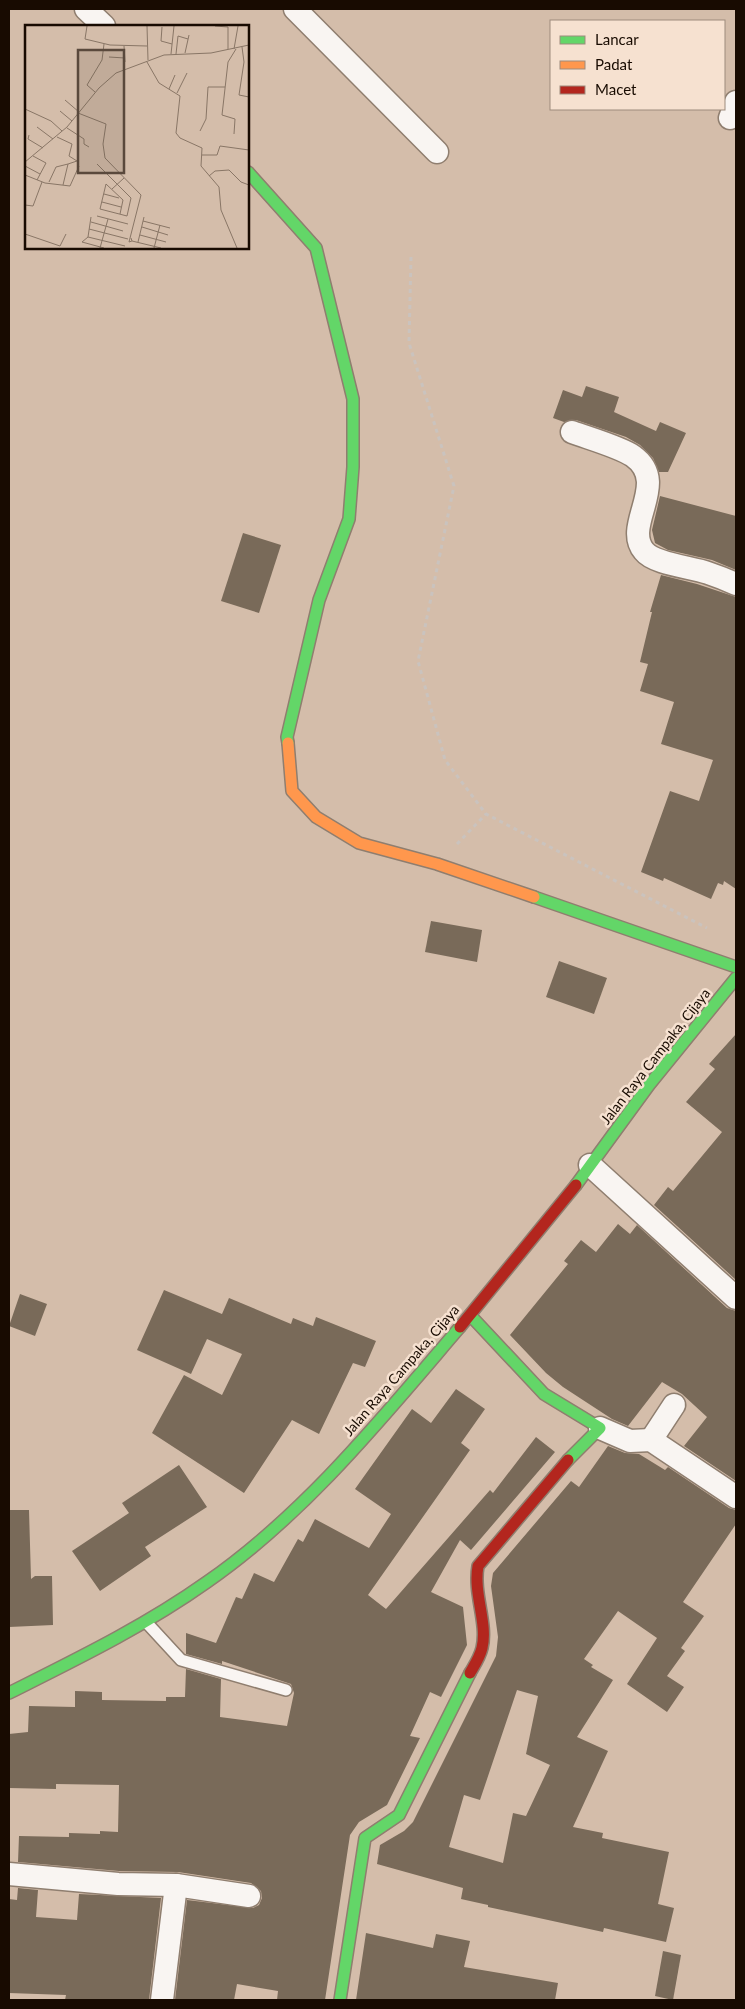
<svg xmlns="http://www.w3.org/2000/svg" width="745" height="2009" viewBox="0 0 745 2009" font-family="Lato,sans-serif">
<rect width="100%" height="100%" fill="#d4bdaa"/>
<!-- building -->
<g fill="#796a59" fill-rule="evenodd">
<path d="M586,386L619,397L614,412L656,431L660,422L686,433L668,472H659L653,458L640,445L626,437L576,420L564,422L553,418L563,390L582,397Z"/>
<path d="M660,496L736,516V570L712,560L668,550L655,543L652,530Z"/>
<path d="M243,533L281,545L259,613L221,601Z"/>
<path d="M661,575L697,584L736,597V889L724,881L723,885L718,883L711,899L664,878L663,881L641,872L670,791L699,801L713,760L661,744L674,702L640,691L648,664L640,662L652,612H650Z"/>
<path d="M431,921L482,930L477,962L425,952Z"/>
<path d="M559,961L607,978L594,1014L546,997Z"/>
<path d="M736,1034V1280L654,1205L668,1187L673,1191L722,1132L686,1102L715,1069L709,1064Z"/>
<path d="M618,1224L630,1234L637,1225L727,1308L736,1311V1481L684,1446L707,1417L682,1394L662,1382L628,1426L612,1419L563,1387L546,1373L510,1335L568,1264L564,1261L581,1240L596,1252Z"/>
<path d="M164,1290L222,1314L229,1298L291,1324L293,1318L313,1326L316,1317L376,1341L365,1367L353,1363L319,1434L292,1420L244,1493L152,1433L184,1375L222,1395L242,1354L207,1339L191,1374L137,1350Z"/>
<path d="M20,1294L47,1304L35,1336L9,1326Z"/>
<path d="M456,1389L485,1409L461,1443L470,1450L368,1595L386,1609L490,1490L493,1493L536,1437L555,1452L471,1550L460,1540L431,1592L463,1607L467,1645L441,1697L430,1692L410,1736L420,1738L387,1805L359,1822L350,1835L325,2000H277L278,1991L237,1984L234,2000H175L187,1900L253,1908L259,1905L262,1898L261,1891L251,1883L178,1872L119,1871L18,1862L19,1836L69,1837V1833L100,1834V1831L118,1832L119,1785L56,1784V1789L9,1788V1734L28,1732L29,1706L75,1707V1691L102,1692V1700L166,1701V1697H185L186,1669L221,1679L220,1717L287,1726L294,1693L291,1684L222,1661V1664L186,1654V1633L216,1643L236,1597L242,1599L254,1573L274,1582L298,1539L303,1542L315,1519L369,1548L391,1514L355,1489L412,1409L431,1423Z"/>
<path d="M608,1446L625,1453L639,1454L665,1470L668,1467L729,1508L736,1510V1524L683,1602L704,1616L681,1648L685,1651L667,1676L684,1687L667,1712L627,1684L657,1638L618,1611L584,1659L593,1665L591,1667L613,1680L577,1737L608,1751L573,1827L603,1833L602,1838L669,1852L658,1904L674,1908L666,1942L604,1928L603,1932L488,1907V1905L461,1899L463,1888L377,1864L380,1845L404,1831L413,1822L496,1656L498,1637L491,1586L493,1573L571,1481L579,1487ZM517,1690L538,1696L526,1754L550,1765L526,1816L513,1813L503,1863L449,1847L464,1795L480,1800Z"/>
<path d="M179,1465L207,1507L145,1547L151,1556L100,1591L72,1551L129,1513L122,1503Z"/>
<path d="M9,1510H29L31,1579L35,1576H52L53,1625L9,1627Z"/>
<path d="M18,1888L38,1890L36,1917L77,1920L79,1894L161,1898L149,2000H65L66,1995L9,1993V1899L17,1900Z"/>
<path d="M366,1933L433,1948L436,1934L470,1941L464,1967L558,1983L555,2000H356Z"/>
<path d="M663,1951L681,1955L673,2000L655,1996Z"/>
</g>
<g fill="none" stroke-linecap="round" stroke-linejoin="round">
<defs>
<path id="lane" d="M146,1622L181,1660L286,1690"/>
<g id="street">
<path d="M86,9L104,26"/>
<path d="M295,9L437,152"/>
<path d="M730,118L736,102"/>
<path d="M572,432C588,438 620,447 633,456C671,483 622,525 644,551C654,564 691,567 708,573C717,576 727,580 736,584"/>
<path d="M590,1165L736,1298"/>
<path d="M600,1428L630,1441L651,1440L736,1497"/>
<path d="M651,1440L674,1405"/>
<path d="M9,1874L118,1884L176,1885L249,1896"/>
<path d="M162,2000L176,1885"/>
</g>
<g id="fast">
<path d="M248,172L316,248L353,399V467L349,519L319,600L287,737L288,743"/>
<path d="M534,897L736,967"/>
<path d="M576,1185L649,1085L736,978"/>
<path d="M470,1315L544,1394L600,1428L568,1460"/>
<path d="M9,1693C77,1659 145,1626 207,1582C305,1514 383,1417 460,1327"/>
<path d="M340,2000L365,1838L399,1815L470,1673"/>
</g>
<path id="slow" d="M288,743L292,791L316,817L359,843L437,864L534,897"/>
<g id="jam">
<path d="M460,1327L576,1185"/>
<path d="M470,1673C474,1666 480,1657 482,1648C488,1623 473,1594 478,1566L568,1460"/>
</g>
</defs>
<!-- lane casing -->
<use href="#lane" stroke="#8f7e6f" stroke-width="14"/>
<!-- street casing -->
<use href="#street" stroke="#8f7e6f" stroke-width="25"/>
<!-- fast casing -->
<use href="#fast" stroke="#8f7e6f" stroke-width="14"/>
<!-- slow casing -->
<use href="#slow" stroke="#8f7e6f" stroke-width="14"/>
<!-- jam casing -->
<use href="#jam" stroke="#8f7e6f" stroke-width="14"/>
<!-- path -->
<g stroke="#cac3be" stroke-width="3" stroke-dasharray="4 4" stroke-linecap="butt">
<path d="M411,257L409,343L454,486L418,661L445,760L486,814L707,928"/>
<path d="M457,844L486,814"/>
</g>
<!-- lane -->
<use href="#lane" stroke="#f9f5f2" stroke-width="11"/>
<!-- street -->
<use href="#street" stroke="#f9f5f2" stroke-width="22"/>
<!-- fast -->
<use href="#fast" stroke="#63d668" stroke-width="11"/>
<!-- slow -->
<use href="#slow" stroke="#ff974d" stroke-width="11"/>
<!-- jam -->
<use href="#jam" stroke="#b3261e" stroke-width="11"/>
</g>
<g text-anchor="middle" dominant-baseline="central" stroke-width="5" stroke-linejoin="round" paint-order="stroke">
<!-- street labels -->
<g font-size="14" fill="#180b01" stroke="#f6e1d0">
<text transform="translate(655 1056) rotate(-52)">Jalan Raya Campaka, Cijaya</text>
<text transform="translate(401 1370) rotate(-49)">Jalan Raya Campaka, Cijaya</text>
</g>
</g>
<!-- overview -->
<g transform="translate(25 25)">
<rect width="224" height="224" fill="#d4bdaa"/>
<path fill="none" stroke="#897666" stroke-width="1" d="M62,1L60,14L85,20L122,21M122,1L123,35M190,1L203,2V24M137,2L136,16L147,19M99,21L100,37M217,22L219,37L214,70L224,72M209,24L213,1M160,28L164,10M146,29L149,1M151,29L153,11L163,14M84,32L100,33M122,37L134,58L155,71L151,108L155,113L177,123L176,141L194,162L196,185L212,223M144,64L150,50M70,67L62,60L77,35L79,19M152,68L162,48M40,75L54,87M0,84L26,96L37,106M35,86L47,96M53,88L81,99L78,119L80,133L116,170L104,217L107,216L106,213M12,102L28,114M42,103L59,114V119L64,122M175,106L181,94L183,62H200M209,109L210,94L197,90L203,37L211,24M4,110L3,114L18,123M32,112L47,119L44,131L52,136L43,139M177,130H192L195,121L224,125M8,131L21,138L12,155M0,137L42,102L74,63L91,48L139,30L186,28L224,20M72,139L106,173L102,191L75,184L81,159M0,141L15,149M0,150L20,158L45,161L54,141M184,151L190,146L204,145L216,157L224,160M24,157L31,142L43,139L38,160M81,159L98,175L95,189M87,164L99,153M79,169L94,173M77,177L96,182M0,180L8,181L17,157M72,191L103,199M118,196L145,203M66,197L98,206M117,202L143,210M64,204L103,214M0,209L35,221L41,209M115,210L141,217M63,212L100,221M107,216L136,223M57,217L63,212L66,192M57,217L79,223M113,217L119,192M75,223L83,194M129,223L135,200"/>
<path fill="#5a493c" fill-opacity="0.15" stroke="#5a493c" stroke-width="2.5" d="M53,25H99V148H53Z"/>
<rect width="224" height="224" fill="none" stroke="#180b01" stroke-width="2.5"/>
</g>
<!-- border -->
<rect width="745" height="2009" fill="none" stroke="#180b01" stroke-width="20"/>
<!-- legend -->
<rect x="550" y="20" width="175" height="90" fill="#f6e1d0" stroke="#9d8b7d"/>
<rect x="560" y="36" width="25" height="8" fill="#63d668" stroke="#9d8b7d"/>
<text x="595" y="45" font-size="15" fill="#180b01">Lancar</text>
<rect x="560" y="61" width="25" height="8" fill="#ff974d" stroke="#9d8b7d"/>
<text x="595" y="70" font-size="15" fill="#180b01">Padat</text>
<rect x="560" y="86" width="25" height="8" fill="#b3261e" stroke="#9d8b7d"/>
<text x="595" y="95" font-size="15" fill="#180b01">Macet</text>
</svg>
